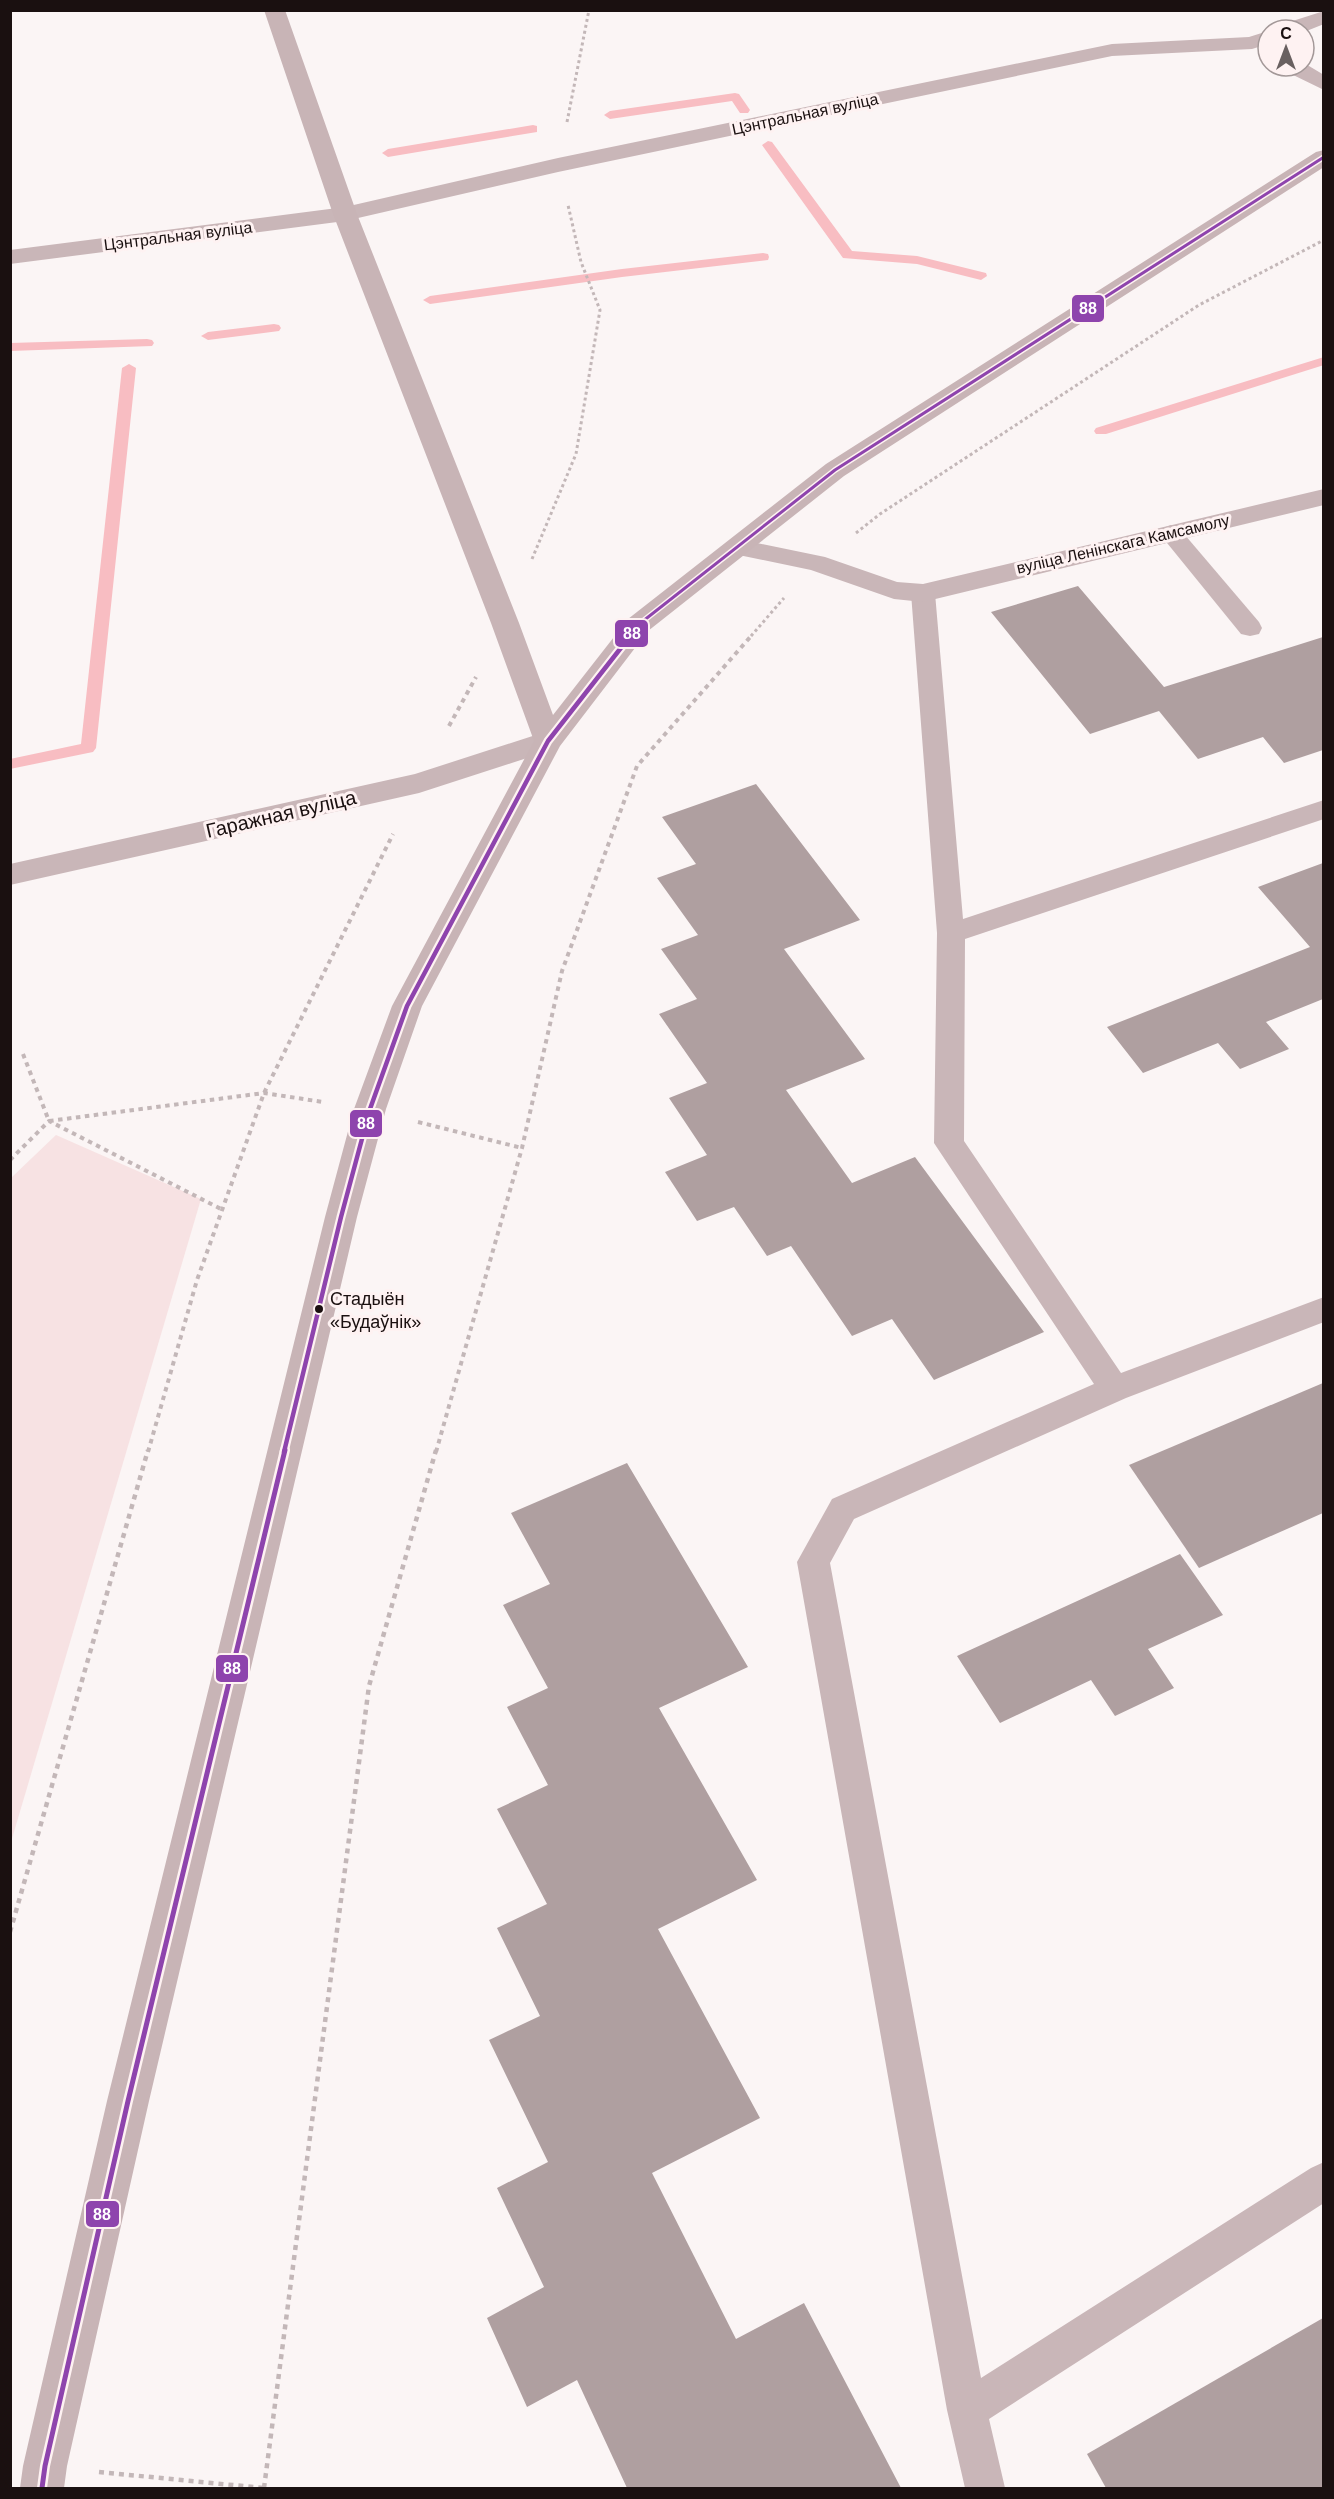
<svg xmlns="http://www.w3.org/2000/svg" width="1334" height="2499" viewBox="0 0 1334 2499" font-family="Helvetica,sans-serif">
<rect width="100%" height="100%" fill="#fbf5f5"/>
<!-- green -->
<path fill="#f7e2e3" d="M56,1135L201,1199L11,1842V1178Z"/>
<g fill="none" stroke-linecap="round" stroke-linejoin="round">
<!-- stream -->
<g fill="#f8bdc2" fill-rule="evenodd">
<path d="M735,93L739,94L750,110L748,113H740L732,101L610,119L604,115L610,111Z"/>
<path d="M533,125L537,126V132L388,157L382,153L388,149Z"/>
<path d="M768,141L772,142L852,251L917,256L986,273L987,276L981,280L917,264L843,258L762,145Z"/>
<path d="M763,253L768,254L769,257L768,260L622,277L430,304L423,300L430,296L622,269Z"/>
<path d="M274,324L279,325L281,328L279,331L208,340L201,336L208,332Z"/>
<path d="M147,339L152,340L154,343L152,346L10,351V343Z"/>
<path d="M1324,357V365L1106,434H1096L1094,431L1096,428Z"/>
<path d="M129,364L136,368L96,748L93,752L88,753L10,769V759L81,744L122,368Z"/>
</g>
</g>
<!-- building -->
<g fill="#af9fa0">
<path d="M1078,586L1164,687L1323,637V750L1284,763L1263,737L1198,759L1159,711L1090,734L991,612Z"/>
<path d="M756,784L860,920L784,949L865,1059L786,1090L852,1183L915,1157L1044,1332L934,1380L892,1319L852,1336L791,1246L767,1256L734,1207L697,1221L665,1172L707,1155L669,1098L707,1083L659,1014L697,999L661,949L698,935L657,878L696,864L662,817Z"/>
<path d="M1323,863V999L1266,1022L1289,1049L1240,1069L1218,1043L1143,1073L1107,1027L1310,947L1258,887Z"/>
<path d="M1323,1383V1513L1199,1568L1129,1465Z"/>
<path d="M627,1463L748,1667L659,1708L757,1880L658,1929L760,2118L652,2173L736,2339L804,2303L901,2488H627L577,2380L527,2407L487,2318L544,2287L497,2188L548,2162L489,2040L540,2016L497,1928L547,1904L497,1809L548,1785L507,1707L548,1688L503,1605L550,1584L511,1513Z"/>
<path d="M1180,1554L1223,1615L1148,1649L1174,1688L1115,1716L1091,1680L1000,1723L957,1656Z"/>
<path d="M1323,2318V2488H1106L1087,2454Z"/>
</g>
<g fill="none" stroke-linecap="round" stroke-linejoin="round">
<!-- path-far2 -->
<g stroke="#c3b7b8" stroke-width="3" stroke-dasharray="3 3" stroke-linecap="butt">
<path d="M567,122L589,10"/>
<path d="M856,533L880,514L1199,305L1324,240"/>
<path d="M532,559L576,454L600,310L581,262L568,205"/>
<path d="M751,636L784,598"/>
</g>
<!-- path-far1 -->
<g stroke="#c3b7b8" stroke-width="4" stroke-dasharray="4.5 4.5" stroke-linecap="butt">
<path d="M449,726L476,677"/>
<path d="M23,1054L49,1121L264,1093L323,1102"/>
<path d="M418,1122L522,1148"/>
<path d="M10,1160L49,1121L221,1209"/>
<path d="M148,1452L197,1280L264,1093L393,834"/>
<path d="M436,1452L522,1148L562,971L637,766L752,635"/>
</g>
<!-- path -->
<g stroke="#c3b7b8" stroke-width="4.5" stroke-dasharray="5 5" stroke-linecap="butt">
<path d="M10,1932L148,1450"/>
<path d="M99,2472L263,2488"/>
<path d="M264,2488L369,1686L436,1450"/>
</g>
<!-- lane -->
<g fill="#c9b6b8" fill-rule="evenodd">
<path d="M1171,525L1179,528L1259,622L1262,628L1259,634L1250,636L1241,634L1163,538L1159,533L1163,528Z"/>
<path d="M923,585L932,587L935,593L963,919L1324,800V819L965,939L964,1141L1121,1373L1324,1297V1322L1126,1398L854,1519L830,1563L981,2378L1311,2168L1324,2162V2203L989,2419L1005,2488H965L947,2410L797,1562L832,1499L1094,1384L934,1143L937,933L911,593L914,587Z"/>
</g>
<!-- street -->
<g fill="#c9b6b8" fill-rule="evenodd">
<path d="M1324,11V24L1304,32L1277,30L1280,25Z"/>
<path d="M1268,31V44L1252,49L1112,56L558,172L345,221L10,264V250L345,207L558,158L1112,44L1249,37Z"/>
<path d="M1304,63L1324,75V90L1285,71L1282,66H1304Z"/>
<path d="M1324,489V505L923,602L894,599L811,570L729,553L725,547L729,541L738,539L825,557L897,582L923,584Z"/>
<path d="M548,731L558,734L562,741L558,748L419,793L10,885V864L415,774Z"/>
</g>
<!-- secondary -->
<path fill="#c8b4b6" fill-rule="evenodd" d="M264,10H285L357,214L519,623L553,715L628,619L826,464L1316,152L1324,150V167L844,476L648,631L560,746L422,1006L386,1109L357,1217L149,2101L67,2466L64,2488H20L23,2466L107,2101L325,1217L354,1109L392,1006L534,741L491,623L333,214Z"/>
<defs>
<path id="bus-1-far2" d="M629,636L638,625L835,470L1324,157"/>
<path id="bus-1-far1" d="M284,1452L341,1217L370,1109L407,1006L548,741L631,635"/>
<path id="bus-1" d="M42,2488L45,2466L128,2101L285,1450"/>
</defs>
<!-- bus-1-far2 casing -->
<use href="#bus-1-far2" stroke="#fef2f2" stroke-width="6"/>
<!-- bus-1-far1 casing -->
<use href="#bus-1-far1" stroke="#fef2f2" stroke-width="9"/>
<!-- bus-1 casing -->
<use href="#bus-1" stroke="#fef2f2" stroke-width="10"/>
<!-- bus-1-far2 -->
<use href="#bus-1-far2" stroke="#8e44ad" stroke-width="3"/>
<!-- bus-1-far1 -->
<use href="#bus-1-far1" stroke="#8e44ad" stroke-width="4.5"/>
<!-- bus-1 -->
<use href="#bus-1" stroke="#8e44ad" stroke-width="5"/>
</g>
<!-- markers -->
<circle fill="#1a1010" stroke="#fef2f2" stroke-width="2" cx="319" cy="1309" r="5"/>
<g text-anchor="middle" dominant-baseline="central" stroke-width="6" stroke-linejoin="round" paint-order="stroke">
<!-- far-street labels -->
<g font-size="16" fill="#1a1010" stroke="#fef2f2">
<text transform="translate(805 114) rotate(-12)">Цэнтральная вуліца</text>
<text transform="translate(178 236) rotate(-7)">Цэнтральная вуліца</text>
<text transform="translate(1123 544) rotate(-13)">вуліца Ленінскага Камсамолу</text>
</g>
<!-- bus labels -->
<g font-size="18" fill="#1a1010" stroke="#fef2f2" text-anchor="start">
<text x="330" y="1299">Стадыён<tspan x="330" dy="23">«Будаўнік»</tspan></text>
</g>
<!-- street labels -->
<g font-size="20" fill="#1a1010" stroke="#fef2f2">
<text transform="translate(281 814) rotate(-13)">Гаражная вуліца</text>
</g>
</g>
<g stroke="#fef2f2" stroke-width="2">
<rect x="1071" y="294" width="34" height="29" rx="6" fill="#8e44ad"/>
<rect x="614" y="619" width="35" height="29" rx="6" fill="#8e44ad"/>
<rect x="349" y="1109" width="34" height="29" rx="6" fill="#8e44ad"/>
<rect x="215" y="1654" width="34" height="29" rx="6" fill="#8e44ad"/>
<rect x="85" y="2200" width="35" height="28" rx="6" fill="#8e44ad"/>
</g>
<g font-size="16" text-anchor="middle" font-weight="bold" fill="#fff">
<text x="1088" y="314">88</text>
<text x="632" y="639">88</text>
<text x="366" y="1129">88</text>
<text x="232" y="1674">88</text>
<text x="102" y="2220">88</text>
</g>
<!-- border -->
<rect width="1334" height="2499" fill="none" stroke="#1a1010" stroke-width="24"/>
<!-- north arrow -->
<g transform="translate(1286 48)"><circle r="28" fill="#fef2f2" stroke="#a39898" stroke-width="1.5"/>
<path d="M0-4.5L10 22L0 15L-10 22Z" fill="#696060"/>
<text y="-9" font-size="16" font-weight="bold" text-anchor="middle" fill="#1a1010">С</text>
</g>
</svg>
